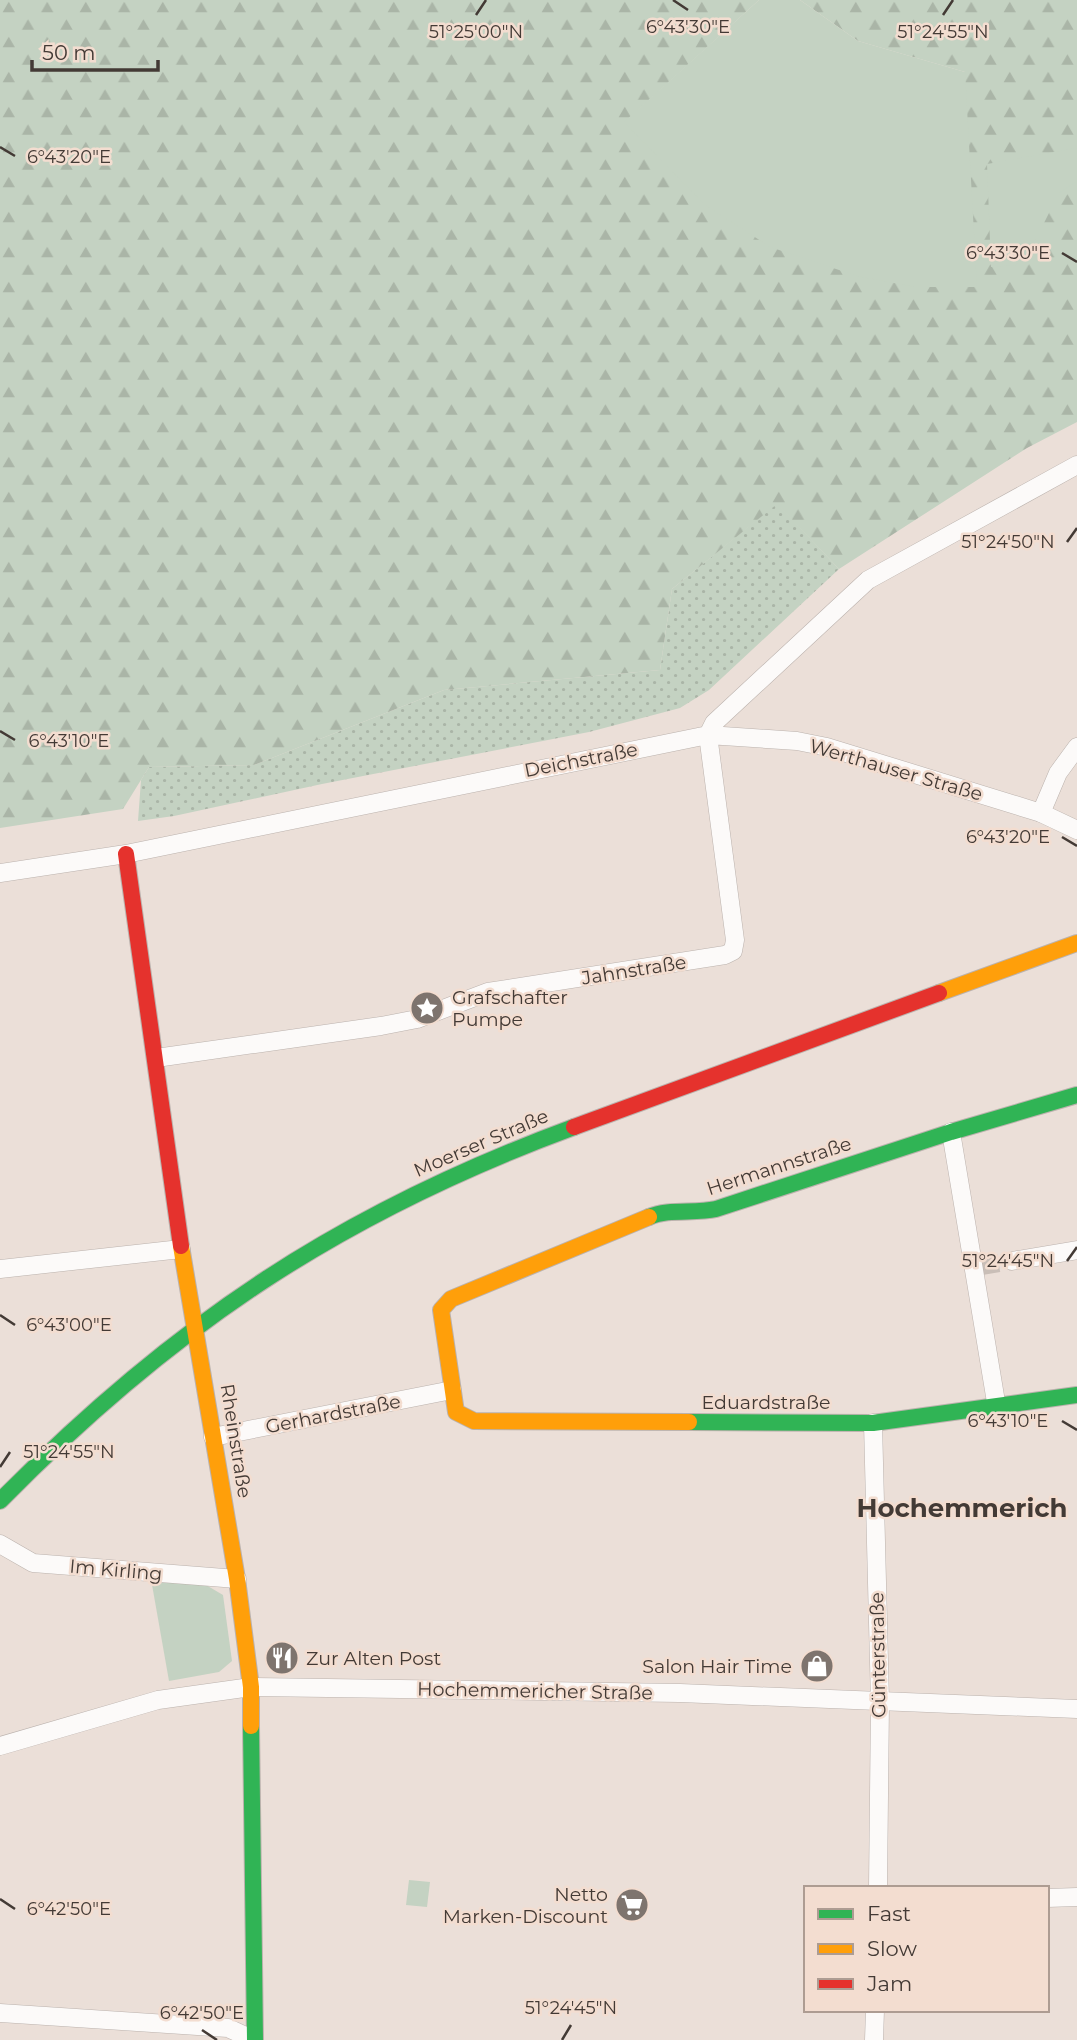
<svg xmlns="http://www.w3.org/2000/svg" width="1077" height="2040" viewBox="0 0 1077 2040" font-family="Montserrat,sans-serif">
<defs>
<pattern id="grass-dots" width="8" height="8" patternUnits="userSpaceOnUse" patternTransform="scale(1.75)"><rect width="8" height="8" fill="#c4d2c2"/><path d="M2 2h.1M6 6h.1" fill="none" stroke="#aab5a7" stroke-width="1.8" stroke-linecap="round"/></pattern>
<pattern id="forest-firs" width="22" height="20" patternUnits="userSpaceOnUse" patternTransform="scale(1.75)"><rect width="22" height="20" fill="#c4d2c2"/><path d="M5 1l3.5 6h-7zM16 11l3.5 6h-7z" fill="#aab5a7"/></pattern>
</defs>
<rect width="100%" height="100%" fill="#ebdfd8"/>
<!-- grass -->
<path fill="url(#grass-dots)" d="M777,503L839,569L709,690L680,708L589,732L322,784L174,816L138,821L141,780L149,767L254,765L444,690L660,670L672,589Z"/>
<!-- forest -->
<path fill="url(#forest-firs)" d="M0,0H759L625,122L965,72L858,41L800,0H1077V422L1027,448L839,569L777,504L672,589L660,670L444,690L254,765L149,767L123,809L0,828Z"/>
<!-- green -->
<g fill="#c4d2c2">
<path d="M759,0H800L858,41L965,72L977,287H915L857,276L770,247L705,205L624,122Z"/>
<path d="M1077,148V181L1059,193L1035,241L1016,265L991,267L987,164Z"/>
<path d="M151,1579L206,1585L223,1595L232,1661L219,1672L169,1681Z"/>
<path d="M409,1880L430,1882L427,1907L406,1905Z"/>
</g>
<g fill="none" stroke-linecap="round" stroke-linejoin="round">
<!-- street-tunnel -->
<path stroke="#c9beb7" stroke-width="18" stroke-dasharray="18 9" stroke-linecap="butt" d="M981,1266L1012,1261"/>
<defs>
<g id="street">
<path d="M1041,813L1058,773L1077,747"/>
<path d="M0,873L126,854L708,735L714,723L868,580L1077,465"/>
<path d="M156,1058L381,1026L417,1019L488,992L725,955L733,951L735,940L708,735L797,741L827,747L1041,813L1077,830"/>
<path d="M951,1132L997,1408"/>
<path d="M1012,1261L1077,1250"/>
<path d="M0,1269L181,1249"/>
<path d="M873,1423L880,1702L878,1888"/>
<path d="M213,1437L452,1390"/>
<path d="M0,1544L33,1563L237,1579"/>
<path d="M0,1746L158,1700L251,1687L680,1693L1077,1709"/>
<path d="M1047,1898L1077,1897"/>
<path d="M0,2013L228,2028L254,2040"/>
<path d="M874,2040L875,2010"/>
</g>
<g id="fast">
<path d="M649,1217C669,1208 694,1214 716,1209L951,1132L1077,1095"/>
<path d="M689,1422L873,1423L1077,1395"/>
<path d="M0,1501C174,1324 341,1213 574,1127"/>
<path d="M251,1726L255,2040"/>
</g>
<g id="slow">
<path d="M939,993L1077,943"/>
<path d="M649,1217L451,1299L441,1310L456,1412L474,1421L689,1422"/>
<path d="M181,1246L237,1579L251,1687V1726"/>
</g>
<g id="jam">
<path d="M126,854L181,1246"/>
<path d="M574,1127L939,993"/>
</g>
</defs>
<!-- street casing -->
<use href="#street" stroke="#bbb2ad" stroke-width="19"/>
<!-- fast casing -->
<use href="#fast" stroke="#bbb2ad" stroke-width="18"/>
<!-- slow casing -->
<use href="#slow" stroke="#bbb2ad" stroke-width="18"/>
<!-- jam casing -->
<use href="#jam" stroke="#bbb2ad" stroke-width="18"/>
<!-- street -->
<use href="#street" stroke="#fcfaf9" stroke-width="18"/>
<!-- fast -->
<use href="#fast" stroke="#30b455" stroke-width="16"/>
<!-- slow -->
<use href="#slow" stroke="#ff9f0a" stroke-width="16"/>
<!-- jam -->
<use href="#jam" stroke="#e5322d" stroke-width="16"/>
</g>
<!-- ticks -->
<path fill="none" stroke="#433a35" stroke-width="2.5" d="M673,0L688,10M476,15L486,0M943,15L953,0M0,147L15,156M1062,253L1077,262M1067,542L1077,528M0,731L15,740M1062,837L1077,846M1067,1261L1077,1247M0,1315L15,1325M1062,1421L1077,1430M0,1467L10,1452M0,1899L15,1909M202,2030L217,2040M562,2040L571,2025"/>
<!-- icons -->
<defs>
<symbol id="sight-disc" viewBox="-11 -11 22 22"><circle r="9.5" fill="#7e746e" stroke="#f3ddd0"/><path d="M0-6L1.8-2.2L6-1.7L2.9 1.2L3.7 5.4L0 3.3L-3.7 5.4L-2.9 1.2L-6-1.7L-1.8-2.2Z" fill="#fff"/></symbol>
<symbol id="restaurant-disc" viewBox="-11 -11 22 22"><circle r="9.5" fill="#7e746e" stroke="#f3ddd0"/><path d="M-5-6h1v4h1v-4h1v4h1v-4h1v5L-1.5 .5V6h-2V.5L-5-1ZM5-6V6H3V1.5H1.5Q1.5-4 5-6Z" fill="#fff"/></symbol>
<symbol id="shop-disc" viewBox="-11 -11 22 22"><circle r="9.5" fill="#7e746e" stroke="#f3ddd0"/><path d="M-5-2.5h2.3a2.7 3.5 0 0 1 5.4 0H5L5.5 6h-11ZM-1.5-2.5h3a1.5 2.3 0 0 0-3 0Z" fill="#fff"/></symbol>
<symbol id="supermarket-disc" viewBox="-11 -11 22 22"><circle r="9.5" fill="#7e746e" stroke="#f3ddd0"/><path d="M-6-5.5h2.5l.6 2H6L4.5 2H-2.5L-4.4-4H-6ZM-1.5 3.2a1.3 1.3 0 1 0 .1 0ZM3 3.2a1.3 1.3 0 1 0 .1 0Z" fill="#fff"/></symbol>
</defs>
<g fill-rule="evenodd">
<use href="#sight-disc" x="408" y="989" width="38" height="38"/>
<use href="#restaurant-disc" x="263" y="1639" width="38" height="38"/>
<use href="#shop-disc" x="798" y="1647" width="38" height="38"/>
<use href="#supermarket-disc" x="613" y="1886" width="38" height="38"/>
</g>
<g text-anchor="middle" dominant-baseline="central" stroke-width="5" stroke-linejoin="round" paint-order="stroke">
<!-- street labels -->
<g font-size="19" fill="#433a35" stroke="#f3ddd0">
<text transform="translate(581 760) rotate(-11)">Deichstraße</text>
<text transform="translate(896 770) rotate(16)">Werthauser Straße</text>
<text transform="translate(634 970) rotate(-9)">Jahnstraße</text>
<text transform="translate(481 1143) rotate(-23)">Moerser Straße</text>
<text transform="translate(779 1166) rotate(-18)">Hermannstraße</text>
<text x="766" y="1402">Eduardstraße</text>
<text transform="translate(333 1414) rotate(-11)">Gerhardstraße</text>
<text transform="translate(236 1441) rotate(81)">Rheinstraße</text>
<text transform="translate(116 1570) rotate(5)">Im Kirling</text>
<text transform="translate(878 1655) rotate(-91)">Günterstraße</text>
<text transform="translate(535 1691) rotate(1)">Hochemmericher Straße</text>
</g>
<!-- poi labels -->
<g font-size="19" fill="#433a35" stroke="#f3ddd0" text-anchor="start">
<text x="452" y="997">Grafschafter<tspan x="452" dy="22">Pumpe</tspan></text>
<text x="306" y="1658">Zur Alten Post</text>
<text x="792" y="1666" text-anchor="end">Salon Hair Time</text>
<text x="608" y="1894" text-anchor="end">Netto<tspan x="608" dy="22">Marken-Discount</tspan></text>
</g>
<!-- district labels -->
<g font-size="26" font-weight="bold" fill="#433a35" stroke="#f3ddd0">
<text x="962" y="1508">Hochemmerich</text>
</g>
</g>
<g font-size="18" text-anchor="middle" fill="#433a35" stroke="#f3ddd0" stroke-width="5" stroke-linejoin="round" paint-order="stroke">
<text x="688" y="33">6°43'30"E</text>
<text x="476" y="38">51°25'00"N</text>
<text x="943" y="38">51°24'55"N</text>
<text x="69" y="163">6°43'20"E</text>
<text x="1008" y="259">6°43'30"E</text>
<text x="1008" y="548">51°24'50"N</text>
<text x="69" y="747">6°43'10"E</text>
<text x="1008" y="843">6°43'20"E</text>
<text x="1008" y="1267">51°24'45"N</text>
<text x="69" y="1331">6°43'00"E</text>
<text x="1008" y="1427">6°43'10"E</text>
<text x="69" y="1458">51°24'55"N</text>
<text x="69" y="1915">6°42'50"E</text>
<text x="571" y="2014">51°24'45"N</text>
<text x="202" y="2019">6°42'50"E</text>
</g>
<!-- legend -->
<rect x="804" y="1886" width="245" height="126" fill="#f3ddd0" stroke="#ad9c92" stroke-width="2"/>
<rect x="818" y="1909" width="35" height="10" fill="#30b455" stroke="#ad9c92" stroke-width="2"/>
<text x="867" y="1921" font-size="21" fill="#433a35">Fast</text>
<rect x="818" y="1944" width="35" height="10" fill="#ff9f0a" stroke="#ad9c92" stroke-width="2"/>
<text x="867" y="1956" font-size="21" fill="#433a35">Slow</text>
<rect x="818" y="1979" width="35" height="10" fill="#e5322d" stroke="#ad9c92" stroke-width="2"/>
<text x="867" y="1991" font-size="21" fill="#433a35">Jam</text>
<!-- scale -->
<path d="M32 60v10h126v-10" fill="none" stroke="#433a35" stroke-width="3.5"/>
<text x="42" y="60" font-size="21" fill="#433a35" stroke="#f3ddd0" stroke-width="5" paint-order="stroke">50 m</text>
</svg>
